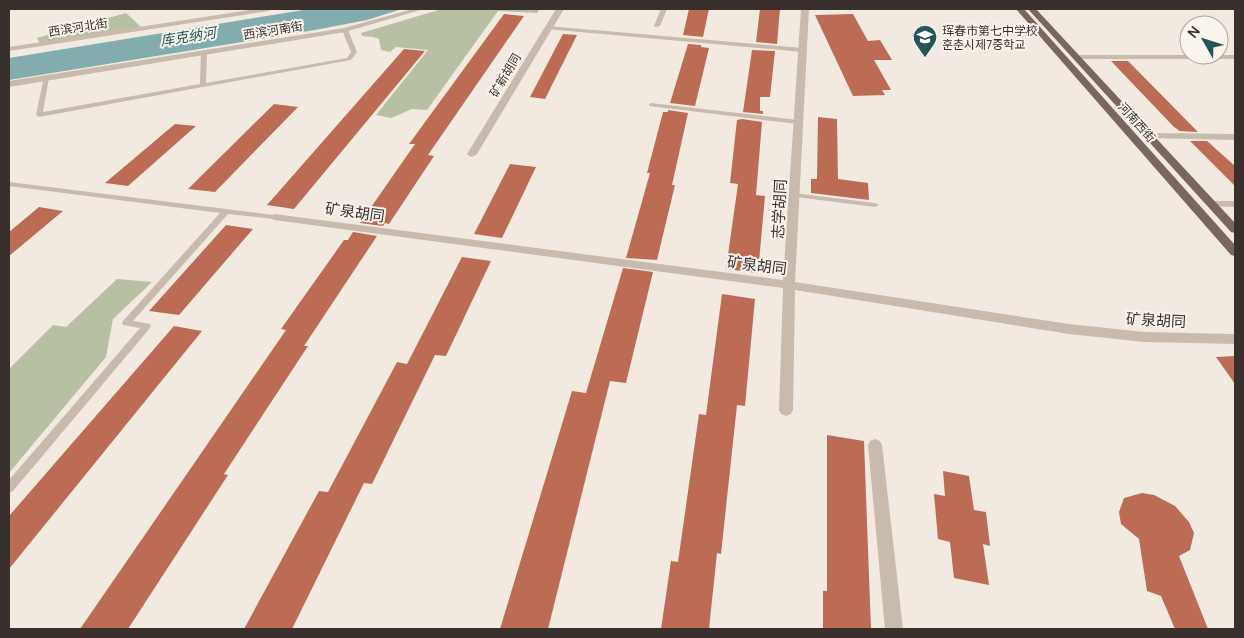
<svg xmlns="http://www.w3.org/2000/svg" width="1244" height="638" viewBox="0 0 1244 638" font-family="Manrope,'Noto Sans SC','Noto Sans KR',sans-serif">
<rect width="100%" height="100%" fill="#f2eae1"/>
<!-- green -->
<g fill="#b7c0a2">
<path d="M442,9H540L537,13L498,11L427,110L412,109L391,118L376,115L428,50L396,47L390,52L381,50L379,39L373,37L362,36L361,33Z"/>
<path d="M126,13L141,27L40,43L37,38Z"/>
<path d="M117,279L152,282L113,319L106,357L9,473V369L53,325L66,327Z"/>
</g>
<!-- water -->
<path fill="#82acad" d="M310,9H402L367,20L315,30L9,80V58Z"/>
<!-- building -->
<g fill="#bc6c55">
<path d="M689,9H709L703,37L683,35Z"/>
<path d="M760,9H780L777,44L756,42Z"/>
<path d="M504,14L524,16L428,155L434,156L389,224L385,223L383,226L360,223L415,144H409Z"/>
<path d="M853,14L868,41L880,40L892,60H874L891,90H882L885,95L853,96L815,15Z"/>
<path d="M563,34L577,35L545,99L530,97Z"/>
<path d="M688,44L701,45V47L709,48L695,106L670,103Z"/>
<path d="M404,49L425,51L294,209L267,205Z"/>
<path d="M752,50L775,51L770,97H760V111H763V114L743,112Z"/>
<path d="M1111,61H1128L1198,132L1180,131L1174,127Z"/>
<path d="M274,104L298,107L215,192L188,189Z"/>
<path d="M668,110L688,113L672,185H675L657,260L626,258L650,173H647L663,112H668Z"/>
<path d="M818,117L837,119L838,179L868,183L869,200L811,193V179H817Z"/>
<path d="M742,119L762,122L756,195L765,196L758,273L726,269L738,184L730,183L737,120Z"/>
<path d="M175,124L196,126L128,186L105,183Z"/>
<path d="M1190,141H1207L1235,166V186Z"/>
<path d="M510,164L536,167L502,238L474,234Z"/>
<path d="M39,207L63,211L9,256V232Z"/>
<path d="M226,225L253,229L179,315L149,311Z"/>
<path d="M353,232L377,236L304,346H308L224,474L228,475L128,629H80L286,330L281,329L344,240H348Z"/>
<path d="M462,257L491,261L446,356L435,355L372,484L364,483L292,629H244L319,491L328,492L397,362L407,364Z"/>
<path d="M623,268L653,272L626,383L610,381L548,629H500L572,391L586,393Z"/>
<path d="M722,294L755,299L745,406L737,405L721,554L717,553L709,629H661L671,561L678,562L699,414L706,415Z"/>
<path d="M174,326L202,331L9,569V516Z"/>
<path d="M1235,356V384L1216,357Z"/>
<path d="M827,435L864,441L871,629H823V591H827Z"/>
<path d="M943,471L969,476L974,510L986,512L990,546L983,544L989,585L954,578L950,542L938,539L934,494L945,496Z"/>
<path d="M1142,493L1154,495L1175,506L1189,522L1194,533L1190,550L1179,556L1208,629H1175L1161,596L1147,591L1139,539L1121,524L1119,512L1124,498Z"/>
</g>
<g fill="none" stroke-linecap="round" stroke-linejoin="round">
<!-- lane -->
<g fill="#c9baae" fill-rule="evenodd">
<path d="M661,9H667L660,26L655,27L654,26Z"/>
<path d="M548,26L803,48L806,50L803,52L546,29L545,28Z"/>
<path d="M345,28L348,30L357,52L351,60L39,117L36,115L44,77L49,78L43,112L200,84L201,52L204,50L207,52L206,83L347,58L351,52L342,30Z"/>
<path d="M651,103L798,120L801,122L798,124L649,106V104Z"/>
<path d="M9,182L274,215L278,217L274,219L228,214L133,321L150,324L151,326L150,328L13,491L9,493V480L140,328L123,325L122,323L123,321L220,213L9,186Z"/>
<path d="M793,193L875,203L879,205L875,207L796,197H793Z"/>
</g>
<!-- street -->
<g fill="#c9baae" fill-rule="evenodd">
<path d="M256,9H273L269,11L9,51V47Z"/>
<path d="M413,9H424L345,32L9,87V81L344,28Z"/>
<path d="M556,9H564L477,154L472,157L469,156L467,154Z"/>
<path d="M801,9H809L795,282L1069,324L1144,332L1235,334V344L1144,342L1069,334L795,290L793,410L791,414L786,416L781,414L779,410L783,288L274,220L269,217L274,214L783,280Z"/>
<rect x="1075" y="55" width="160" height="4"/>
<path d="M1150,133L1235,134V140L1147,138L1145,136Z"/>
<path d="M1212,201H1235V207L1208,206L1207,204Z"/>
<path d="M875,439L880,441L882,445L903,629H885L868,445L870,441Z"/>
</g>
<!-- primary -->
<g fill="#79675e" fill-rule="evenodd">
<path d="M1016,9H1024L1235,245V256L1231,255Z"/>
<path d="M1028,9H1036L1235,223V233L1231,232Z"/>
</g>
</g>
<!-- icons -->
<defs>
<symbol id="school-pin" viewBox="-11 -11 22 30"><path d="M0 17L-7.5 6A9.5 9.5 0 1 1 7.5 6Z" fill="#245557" stroke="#f9f4ee"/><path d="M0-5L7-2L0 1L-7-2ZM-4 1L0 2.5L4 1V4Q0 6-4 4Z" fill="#fff"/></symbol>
</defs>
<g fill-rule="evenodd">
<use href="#school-pin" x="911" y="23" width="28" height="38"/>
</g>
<g text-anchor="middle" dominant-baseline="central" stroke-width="4" stroke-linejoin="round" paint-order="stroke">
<!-- far-street labels -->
<g font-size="12" fill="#392f2c" stroke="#f9f4ee">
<text transform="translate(78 27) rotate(-9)">西滨河北街</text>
<text transform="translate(273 30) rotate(-9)">西滨河南街</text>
<text transform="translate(505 75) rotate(-59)">矿新胡同</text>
<text transform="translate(1137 122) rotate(48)">河南西街</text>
</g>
<!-- far-poi labels -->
<g font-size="12" fill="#392f2c" stroke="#f9f4ee" text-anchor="start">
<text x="942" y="30">珲春市第七中学校<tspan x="942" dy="14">훈춘시제7중학교</tspan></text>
</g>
<!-- far-water labels -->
<g font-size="14" font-style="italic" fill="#245557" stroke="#f9f4ee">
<text transform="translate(188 36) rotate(-9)">库克纳河</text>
</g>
<!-- street labels -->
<g font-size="15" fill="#392f2c" stroke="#f9f4ee">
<text transform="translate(779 209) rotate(-87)">志学胡同</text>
<text transform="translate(355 212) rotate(8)">矿泉胡同</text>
<text transform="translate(757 265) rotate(7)">矿泉胡同</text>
<text transform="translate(1156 320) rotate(3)">矿泉胡同</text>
</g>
</g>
<!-- border -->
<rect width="1244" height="638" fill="none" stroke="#392f2c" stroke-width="20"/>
<!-- north arrow -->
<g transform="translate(1204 40) rotate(309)"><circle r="24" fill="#f9f4ee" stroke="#aca5a0"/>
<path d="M0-4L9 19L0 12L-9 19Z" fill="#245557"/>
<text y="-8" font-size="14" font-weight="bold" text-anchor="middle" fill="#392f2c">N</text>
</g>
</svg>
